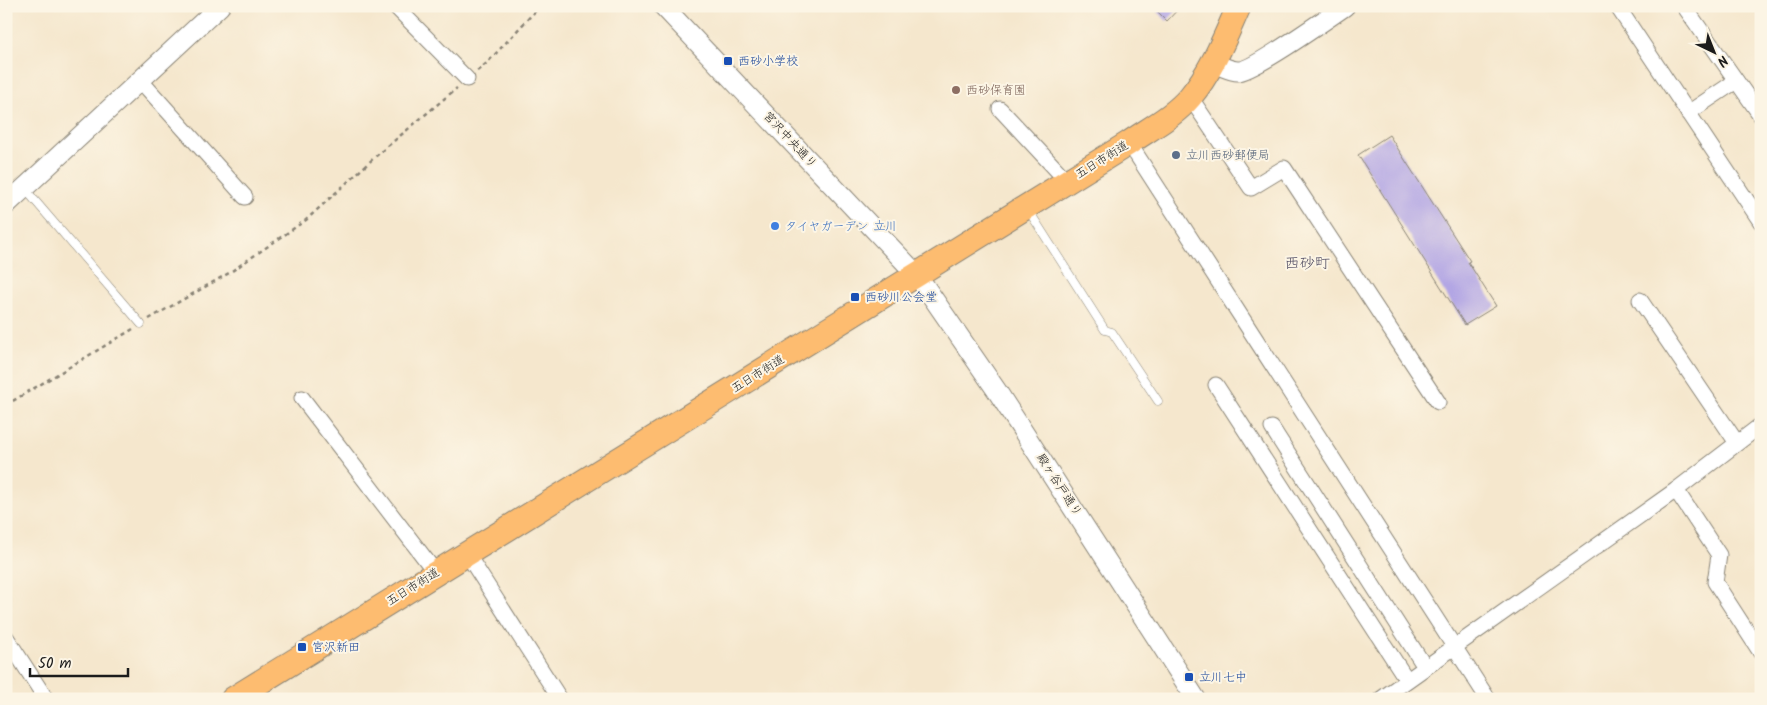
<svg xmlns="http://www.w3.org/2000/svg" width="1767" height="705" viewBox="0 0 1767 705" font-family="Kalam,'Klee One',sans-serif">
<rect width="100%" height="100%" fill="#fcf5e5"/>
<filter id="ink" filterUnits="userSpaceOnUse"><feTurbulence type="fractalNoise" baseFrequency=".02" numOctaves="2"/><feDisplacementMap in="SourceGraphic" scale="10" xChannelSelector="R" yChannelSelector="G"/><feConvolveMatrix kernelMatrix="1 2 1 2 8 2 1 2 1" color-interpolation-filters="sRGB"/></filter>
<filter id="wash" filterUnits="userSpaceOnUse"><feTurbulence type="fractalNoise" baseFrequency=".0096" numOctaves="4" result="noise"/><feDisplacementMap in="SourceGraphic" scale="20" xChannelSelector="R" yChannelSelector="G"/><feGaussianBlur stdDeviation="1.12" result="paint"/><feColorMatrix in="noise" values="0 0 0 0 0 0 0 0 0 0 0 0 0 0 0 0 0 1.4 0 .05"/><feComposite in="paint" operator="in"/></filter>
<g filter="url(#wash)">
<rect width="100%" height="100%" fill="#f5e7cd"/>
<g id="blocks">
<!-- building -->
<g fill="#b2a6e4">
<path d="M1152,6H1181L1167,21Z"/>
<path d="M1389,135L1470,261L1468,262L1496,306L1465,325L1358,155Z"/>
</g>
</g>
</g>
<g filter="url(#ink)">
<use href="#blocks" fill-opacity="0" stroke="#888274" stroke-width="1"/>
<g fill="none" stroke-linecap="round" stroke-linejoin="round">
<defs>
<g id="service">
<path d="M25,189L141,324"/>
<path d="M1027,208L1105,330L1112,332L1158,401"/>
</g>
<g id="minor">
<path d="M395,6L467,79"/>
<path d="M1617,6L1761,222"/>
<path d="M1684,6L1761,116"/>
<path d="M140,80L245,197"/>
<path d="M1190,97L1251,188L1284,168L1438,402"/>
<path d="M1000,109L1067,181"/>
<path d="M1688,113L1736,81"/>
<path d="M1129,143L1488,699"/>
<path d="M1640,300L1737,443"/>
<path d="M1216,385L1407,680"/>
<path d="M302,398L436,573"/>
<path d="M1272,428L1425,667"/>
<path d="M1676,490L1719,555L1715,582L1761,653"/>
<path d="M467,554L560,699"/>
<path d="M6,637L46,699"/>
<path d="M1381,699L1676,490L1761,425"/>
</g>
<g id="tertiary">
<path d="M663,6L917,275L997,391L1196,699"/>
<path d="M1212,63C1220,65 1230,71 1238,71C1251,72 1329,17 1345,6"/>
<path d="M6,205L220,6"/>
</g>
<path id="primary" d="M233,699L1129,143C1149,129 1174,116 1190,97C1212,71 1225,37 1239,6"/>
</defs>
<!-- service casing -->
<use href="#service" stroke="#888274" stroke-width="9"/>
<!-- minor casing -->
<use href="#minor" stroke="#888274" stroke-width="17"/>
<!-- tertiary casing -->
<use href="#tertiary" stroke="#888274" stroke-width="21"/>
<!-- primary casing -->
<use href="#primary" stroke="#888274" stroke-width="26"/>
<!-- path -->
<g stroke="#888274" stroke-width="2.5" stroke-dasharray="4 4" stroke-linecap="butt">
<path d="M477,71L487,63L540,6"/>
<path d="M149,319L229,273L306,220L376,156L457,88"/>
<path d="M6,405L133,329"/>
</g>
<!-- service -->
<use href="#service" stroke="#fff" stroke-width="8"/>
<!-- minor -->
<use href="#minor" stroke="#fff" stroke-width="15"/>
<!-- tertiary -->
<use href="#tertiary" stroke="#fff" stroke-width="19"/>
<!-- primary -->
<use href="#primary" stroke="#fdbc70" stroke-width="24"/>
</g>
</g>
<!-- markers -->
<g fill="#1a4fb4" stroke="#fcf5e5" stroke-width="2">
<rect x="723" y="56" width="10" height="10" rx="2.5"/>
<rect x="850" y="292" width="10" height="10" rx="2.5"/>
<rect x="297" y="642" width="10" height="10" rx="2.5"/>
<rect x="1184" y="672" width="10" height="10" rx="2.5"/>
</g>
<circle fill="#8d6e63" stroke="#fcf5e5" stroke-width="2" cx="956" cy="90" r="5"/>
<circle fill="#5c6f8a" stroke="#fcf5e5" stroke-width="2" cx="1176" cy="155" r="5"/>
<circle fill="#3f7fe0" stroke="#fcf5e5" stroke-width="2" cx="775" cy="226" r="5"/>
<g text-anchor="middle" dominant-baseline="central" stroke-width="4" stroke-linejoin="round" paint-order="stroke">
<!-- transit labels -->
<g font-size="12" fill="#164399" stroke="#fcf5e5" text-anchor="start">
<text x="738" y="61">西砂小学校</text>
<text x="865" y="297">西砂川公会堂</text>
<text x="312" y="647">宮沢新田</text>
<text x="1199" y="677">立川七中</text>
</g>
<!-- education labels -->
<g font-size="12" fill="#785e54" stroke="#fcf5e5" text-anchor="start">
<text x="966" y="90">西砂保育園</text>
</g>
<!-- street labels -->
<g font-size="12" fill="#1c1c1c" stroke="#fcf5e5">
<text transform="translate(790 140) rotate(47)">宮沢中央通り</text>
<text transform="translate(1102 160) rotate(-32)">五日市街道</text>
<text transform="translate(758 374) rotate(-32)">五日市街道</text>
<text transform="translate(1059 485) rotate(57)">殿ヶ谷戸通り</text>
<text transform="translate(413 587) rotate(-32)">五日市街道</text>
</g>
<!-- service labels -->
<g font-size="12" fill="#4e5e75" stroke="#fcf5e5" text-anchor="start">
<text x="1186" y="155">立川西砂郵便局</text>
</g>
<!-- shop labels -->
<g font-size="12" fill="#366cbe" stroke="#fcf5e5" text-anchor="start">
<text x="785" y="226">タイヤガーデン 立川</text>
</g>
<!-- quarter labels -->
<g font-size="15" fill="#504c62" stroke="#fcf5e5">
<text x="1307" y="264">西砂町</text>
</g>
</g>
<!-- margin -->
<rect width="1767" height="705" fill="none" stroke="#fcf5e5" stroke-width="25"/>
<!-- north arrow -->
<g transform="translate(1714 52) rotate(137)" stroke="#fcf5e5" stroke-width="4" paint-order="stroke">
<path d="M0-4L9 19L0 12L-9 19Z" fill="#1c1c1c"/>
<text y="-8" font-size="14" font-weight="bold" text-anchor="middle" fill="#1c1c1c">N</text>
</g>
<!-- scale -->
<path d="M30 668v8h98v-8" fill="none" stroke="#1c1c1c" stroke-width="2.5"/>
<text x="38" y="668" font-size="15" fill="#1c1c1c" stroke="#fcf5e5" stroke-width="4" paint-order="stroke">50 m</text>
</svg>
